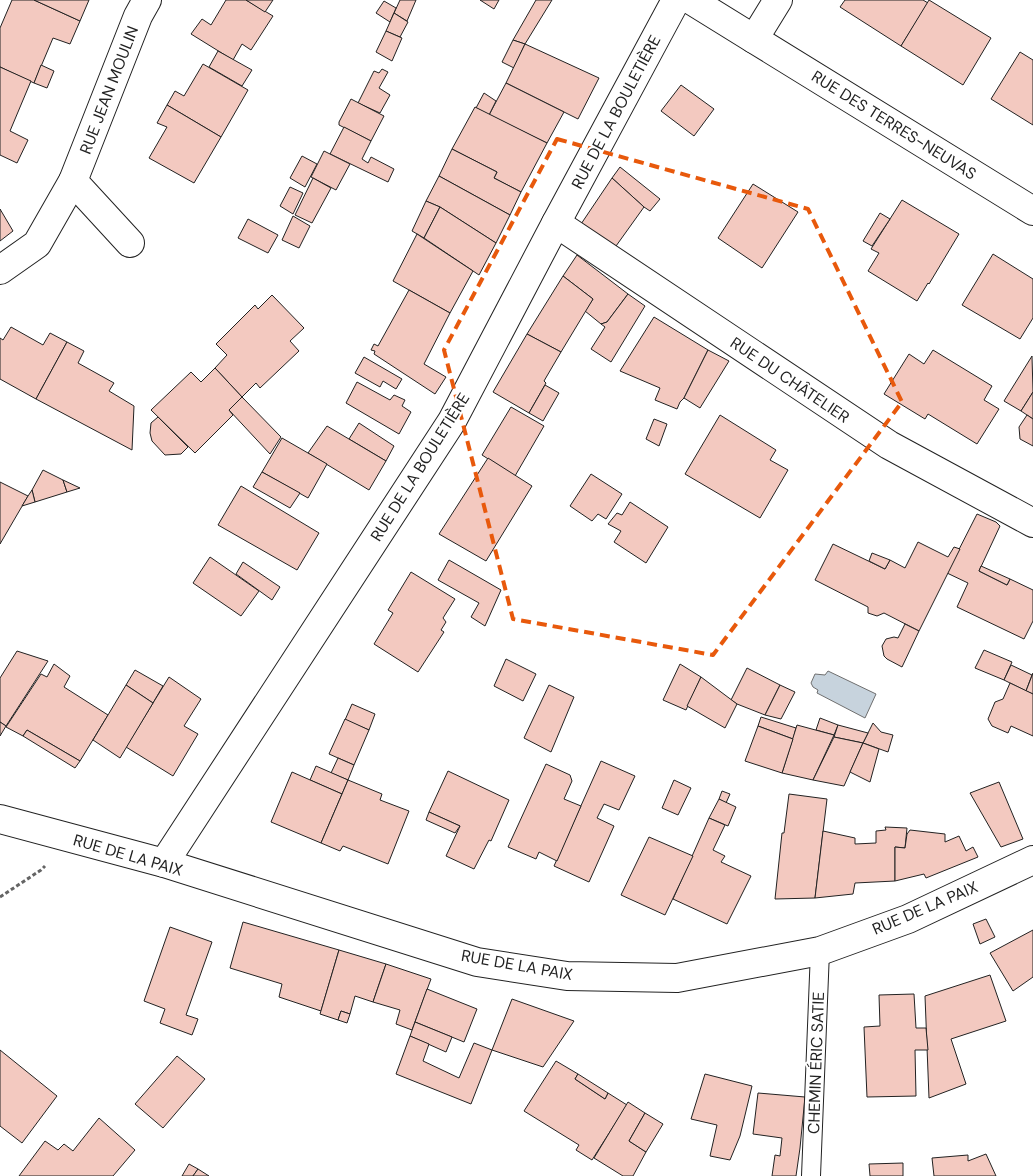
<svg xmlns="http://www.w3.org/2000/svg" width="1033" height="1176" viewBox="0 0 1033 1176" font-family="'DM Sans',sans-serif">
<rect width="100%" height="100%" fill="#fff"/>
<!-- water -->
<path fill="#c7d3dd" stroke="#6f6f6f" d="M828,671L876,694L865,718L817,693L818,690L813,687L811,683L815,674L825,675Z"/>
<!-- building -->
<g fill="#f3c9c0" stroke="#222">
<path d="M12,0H34L80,21L70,44L53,38L34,83L0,67V28Z"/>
<path d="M34,0H89L80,21Z"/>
<path d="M226,0H246L273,16L251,50L242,44L233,60L191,34L202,19L211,25Z"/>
<path d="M246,0H273L265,12Z"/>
<path d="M400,0H416L407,21L394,13Z"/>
<path d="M480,0H499L494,9Z"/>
<path d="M536,0H552L525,44L513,40Z"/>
<path d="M845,0H923L928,3L901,46L840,7Z"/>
<path d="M929,0L991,38L963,85L901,46Z"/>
<path d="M384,1L396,8L390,22L376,13Z"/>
<path d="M394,13L408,22L400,37L386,31Z"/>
<path d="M386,31L402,38L392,61L376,52Z"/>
<path d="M513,40L525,44L514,68L502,62Z"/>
<path d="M525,44L599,78L578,119L506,83Z"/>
<path d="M218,51L252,70L242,86L209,67Z"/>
<path d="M1020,52L1033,60V125L991,99Z"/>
<path d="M203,64L248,90L221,137L167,105L175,91L184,96Z"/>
<path d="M41,65L54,71L47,88L34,83Z"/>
<path d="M0,67L31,81L10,131L28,140L17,163L0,155Z"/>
<path d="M382,69L388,72L379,88L390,95L380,113L358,103L374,71L379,73Z"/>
<path d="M506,83L564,112L547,143L489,115Z"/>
<path d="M681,85L714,109L694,136L661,111Z"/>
<path d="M484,93L496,101L489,115L476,108Z"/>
<path d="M351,99L384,116L371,141L339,125V122Z"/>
<path d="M167,105L221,137L194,183L149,158L167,127L157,123Z"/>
<path d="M475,107L547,143L521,192L494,178L497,172L452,149Z"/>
<path d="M344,127L371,141L362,159L368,163L371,157L394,169L388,182L330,154Z"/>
<path d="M452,149L497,172L494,178L521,192L510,215L439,176Z"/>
<path d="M324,151L350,164L336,190L311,177Z"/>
<path d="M302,156L317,164L305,187L290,178Z"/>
<path d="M620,167L660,199L650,211L644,207L612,178Z"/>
<path d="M439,176L510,215L496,243L440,207L426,201Z"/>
<path d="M313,178L331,188L312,223L295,215Z"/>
<path d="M612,178L644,207L611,253L579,227Z"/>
<path d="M753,184L798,212L762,268L718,238Z"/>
<path d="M290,187L303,193L293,214L280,206Z"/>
<path d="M902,200L959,234L929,284L928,283L917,301L868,271L879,253L871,249Z"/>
<path d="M426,201L440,207L424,238L412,231Z"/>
<path d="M440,207L496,243L479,275L424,238Z"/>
<path d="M0,209L13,231L0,241Z"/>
<path d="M880,213L890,219L872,246L863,241Z"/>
<path d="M293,216L310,226L299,248L282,240Z"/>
<path d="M248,219L278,235L268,253L238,238Z"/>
<path d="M417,234L473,271L450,313L393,281Z"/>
<path d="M993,254L1033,279V318L1020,339L962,305Z"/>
<path d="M577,255L628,294L607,322L601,324L585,311L593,299L563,276Z"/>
<path d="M563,276L593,299L561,352L527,334Z"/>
<path d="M409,290L450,313L424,364L446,377L435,394L374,354L375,351L371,350L374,344L378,346Z"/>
<path d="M628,294L645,306L611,362L591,349L605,327L601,324L607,322Z"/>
<path d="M272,295L304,328L290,341L299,351L260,388L256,383L242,397L215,368L227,355L216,344L255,305L258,309Z"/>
<path d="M654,317L708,350L684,398L680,402L677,409L655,400L660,388L620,371Z"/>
<path d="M11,327L43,345L50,333L67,342L36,399L0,379V338L3,340Z"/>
<path d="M527,334L561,352L544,381L546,383L529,413L493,392Z"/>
<path d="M67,342L84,351L78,363L114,383L109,391L134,406L132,450L36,399Z"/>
<path d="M708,350L729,361L700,408L684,398Z"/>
<path d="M933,350L992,386L984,400L999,409L977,444L928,414L925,419L884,394L909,354L924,364Z"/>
<path d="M1032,356L1033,392L1021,411L1004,401Z"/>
<path d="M364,357L402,379L396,389L383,381L380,387L355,373Z"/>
<path d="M215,368L242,397L229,410L233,415L195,453L151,410L191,372L201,382Z"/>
<path d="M357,382L390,400L394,395L405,400L402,406L411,412L399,434L346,403Z"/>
<path d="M545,385L559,393L543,421L529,413Z"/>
<path d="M1033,392V419L1021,411Z"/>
<path d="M242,397L281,437L270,454L229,410Z"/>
<path d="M511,407L544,426L515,476L482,455Z"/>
<path d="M720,415L776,450L770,460L788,470L760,518L685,474Z"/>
<path d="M1027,415L1033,419V446L1020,439L1019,427Z"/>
<path d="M158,417L188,447L181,454L165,455L152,441L150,433L151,423Z"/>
<path d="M654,419L667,424L659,446L646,439Z"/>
<path d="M359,423L394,446L386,461L349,439Z"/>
<path d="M327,426L386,461L369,490L308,453Z"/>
<path d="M282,438L327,464L308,498L262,472Z"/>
<path d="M488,458L532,486L486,561L439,534Z"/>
<path d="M43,470L63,480L67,492L35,502L32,490Z"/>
<path d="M262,472L300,493L290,508L253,487Z"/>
<path d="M591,474L622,494L606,519L598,514L592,521L570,506Z"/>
<path d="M63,480L80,488L67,492Z"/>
<path d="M0,482L28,496L0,544Z"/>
<path d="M241,486L319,533L297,570L218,525Z"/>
<path d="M32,490L35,502L22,506L28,496Z"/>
<path d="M630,502L668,527L646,563L614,542L621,531L608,524L617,513L622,515Z"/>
<path d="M977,514L996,522L1000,526L979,571L1007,585L1010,579L1033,590V621L1024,639L957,607L968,583L947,573Z"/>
<path d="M918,542L948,557L954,547L960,549L919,631L884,613L877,616L868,613V607L815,580L833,544L885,569L890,560L905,568Z"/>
<path d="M872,553L890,560L885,569L869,561Z"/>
<path d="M210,557L259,591L241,616L193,583Z"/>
<path d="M449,560L501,590L485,626L471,617L479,603L438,580Z"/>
<path d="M243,562L280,587L272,600L236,574Z"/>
<path d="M981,566L1010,579L1007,585L979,571Z"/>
<path d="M411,572L455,599L443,618L446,622L441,630L444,632L418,672L374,644L393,613L388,610Z"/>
<path d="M905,624L919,631L902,667L887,659L884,656L882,646L886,639L894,637L898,638Z"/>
<path d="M984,650L1012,662L1004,680L975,668Z"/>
<path d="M17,651L48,661L6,726L0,722V678Z"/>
<path d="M506,659L536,674L523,701L494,686Z"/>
<path d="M54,664L70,676L64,687L108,715L80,761L27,730L23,736L6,727L41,674L47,677Z"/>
<path d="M680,664L701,677L686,710L663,700Z"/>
<path d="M1011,665L1032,675L1026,691L1004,680Z"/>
<path d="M747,668L780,685L765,715L737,704L731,700Z"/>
<path d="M135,670L163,686L153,703L126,685Z"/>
<path d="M1033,673V694L1026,691Z"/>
<path d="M169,677L201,699L184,726L198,734L173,776L126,747Z"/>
<path d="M701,677L737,704L725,728L687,706Z"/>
<path d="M1010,683L1033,694V736L1011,726L1008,733L992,726L988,719L995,702L1003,699Z"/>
<path d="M126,685L153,703L120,758L93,740Z"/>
<path d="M549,685L574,697L551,752L524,738Z"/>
<path d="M780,685L795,692L781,719L765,715Z"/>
<path d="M352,704L375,714L369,730L345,720Z"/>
<path d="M761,717L796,728L793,739L758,726Z"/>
<path d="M820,718L838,725L834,735L816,730Z"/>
<path d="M345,719L369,730L354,765L329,754Z"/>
<path d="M0,722L6,726L0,736Z"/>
<path d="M873,723L881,732L893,735L888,752L863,743Z"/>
<path d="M797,725L834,735L813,780L782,773Z"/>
<path d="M838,725L868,733L863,743L834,737Z"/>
<path d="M758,726L793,739L782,773L745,761Z"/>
<path d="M27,730L80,761L75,768L23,736Z"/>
<path d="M834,737L863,743L844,786L813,780Z"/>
<path d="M863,743L879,749L870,782L850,772Z"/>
<path d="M338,758L354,765L348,780L331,773Z"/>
<path d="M601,761L635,776L619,810L604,804L597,818L614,826L589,882L554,866Z"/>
<path d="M546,764L570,775L572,781L564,799L581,806L557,861L539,852L536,859L508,847Z"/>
<path d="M316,766L348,780L342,794L310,780Z"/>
<path d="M448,771L509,800L491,841L489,840L474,869L446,856L460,826L429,812Z"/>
<path d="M292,772L342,794L321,843L271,822Z"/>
<path d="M348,780L382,794L380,800L409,811L388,864L343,846L340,851L321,843Z"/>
<path d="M674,780L691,788L678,815L662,808Z"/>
<path d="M999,782L1023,839L1001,847L970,793Z"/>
<path d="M722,791L730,794L726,803L719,799Z"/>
<path d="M789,794L827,799L815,898L775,899L782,833H784Z"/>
<path d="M719,799L736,807L728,826L709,818Z"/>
<path d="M429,812L460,826L455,833L426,820Z"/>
<path d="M709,818L725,825L713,850L725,856L721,862L751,876L727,924L673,899Z"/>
<path d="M885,827L907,828L905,848L895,847V881L855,883L853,894L815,898L823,831L855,838V844L876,843V831L886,830Z"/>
<path d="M910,830L945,834V842L959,836L966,851L973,847L978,857L926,878L924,874L895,881V847L905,848L907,834Z"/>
<path d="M649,837L693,856L665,915L621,895Z"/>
<path d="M986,919L995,937L980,944L973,924Z"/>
<path d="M243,922L339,950L321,1011L279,997L282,984L230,968Z"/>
<path d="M170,927L212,942L186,1015L198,1019L192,1035L160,1023L165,1009L144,1001Z"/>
<path d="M1033,930V977L1013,991L990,953Z"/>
<path d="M339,950L386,964L373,1002L355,996L350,1014L341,1011L338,1020L320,1014Z"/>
<path d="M386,964L431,979L412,1030L396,1024L400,1010L373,1002Z"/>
<path d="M990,975L1006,1021L951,1039L966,1084L929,1098L925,996Z"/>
<path d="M427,989L477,1009L464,1042L415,1022Z"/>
<path d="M914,994L916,1028H926L928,1050H915L916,1096L867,1097L864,1027L880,1026L879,995Z"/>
<path d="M512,999L574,1021L543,1067L492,1050Z"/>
<path d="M341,1011L350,1014L347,1023L338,1020Z"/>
<path d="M415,1022L452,1037L446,1052L410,1036Z"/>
<path d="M410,1036L429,1044L423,1061L459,1078L474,1043L492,1050L471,1104L396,1074Z"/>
<path d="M0,1050L57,1096L22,1143L0,1126Z"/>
<path d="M177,1056L205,1079L163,1128L135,1104Z"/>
<path d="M556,1061L578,1074L575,1079L605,1099L608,1093L627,1105L592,1160L576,1150L579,1145L524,1111Z"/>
<path d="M578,1074L608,1093L605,1099L575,1079Z"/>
<path d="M705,1074L752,1086L740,1136L730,1160L710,1156L717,1125L691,1119Z"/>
<path d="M758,1093L805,1097L800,1148L796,1176H772L775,1155L780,1156L782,1138L753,1134Z"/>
<path d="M628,1102L645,1113L629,1141L646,1152L633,1176H623L594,1158Z"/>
<path d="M645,1113L663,1124L646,1152L629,1141Z"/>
<path d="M99,1118L135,1150L113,1176H19L45,1141L58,1150L64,1144L73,1151Z"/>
<path d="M986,1154L996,1176H934L932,1158L968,1155V1161Z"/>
<path d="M903,1163V1176H870L869,1164Z"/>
<path d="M189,1164L198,1169L193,1176H182Z"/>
<path d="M198,1169L209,1176H193Z"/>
</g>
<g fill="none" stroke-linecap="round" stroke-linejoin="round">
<defs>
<path id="service" d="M811,1176L820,951"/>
<g id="minor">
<path d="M691,0L754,39L778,0"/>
<path d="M754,39L1033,211"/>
<path d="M556,223L889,445L1033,523"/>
<path d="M130,243L73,181L138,16L147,0"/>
<path d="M0,270L37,244L73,181"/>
<path d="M164,863L452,421L556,223L676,0"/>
</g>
<path id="tertiary" d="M0,819L164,863L477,962L567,976L677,978L820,951L908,919L1033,860"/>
</defs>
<!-- service casing -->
<use href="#service" stroke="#222" stroke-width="20"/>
<!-- minor casing -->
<use href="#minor" stroke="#222" stroke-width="30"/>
<!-- tertiary casing -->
<use href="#tertiary" stroke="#222" stroke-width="30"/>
<!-- path -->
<path stroke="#646464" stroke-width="3" stroke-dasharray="4 2.5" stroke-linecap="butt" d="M0,897L41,870L45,866"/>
<!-- service -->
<use href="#service" stroke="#fff" stroke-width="18"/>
<!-- minor -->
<use href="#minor" stroke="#fff" stroke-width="28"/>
<!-- tertiary -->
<use href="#tertiary" stroke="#fff" stroke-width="28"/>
</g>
<!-- marked area -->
<path fill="none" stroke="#e8590c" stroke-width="4" stroke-dasharray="10 6" stroke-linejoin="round" d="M557,139L808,209L902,402L713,655L513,619L444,350Z"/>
<g text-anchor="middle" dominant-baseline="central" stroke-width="4" stroke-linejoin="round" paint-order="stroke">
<!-- street labels -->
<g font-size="16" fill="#222" stroke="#fff">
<text transform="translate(109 90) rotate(-69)">RUE JEAN MOULIN</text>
<text transform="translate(616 112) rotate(-62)">RUE DE LA BOULETIÈRE</text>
<text transform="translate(894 125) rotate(32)">RUE DES TERRES-NEUVAS</text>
<text transform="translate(790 380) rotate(34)">RUE DU CHÂTELIER</text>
<text transform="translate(420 467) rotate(-58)">RUE DE LA BOULETIÈRE</text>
<text transform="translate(128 855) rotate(16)">RUE DE LA PAIX</text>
<text transform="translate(925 908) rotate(-23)">RUE DE LA PAIX</text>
<text transform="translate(517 965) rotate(10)">RUE DE LA PAIX</text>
<text transform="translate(816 1063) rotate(-88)">CHEMIN ÉRIC SATIE</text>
</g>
</g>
</svg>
